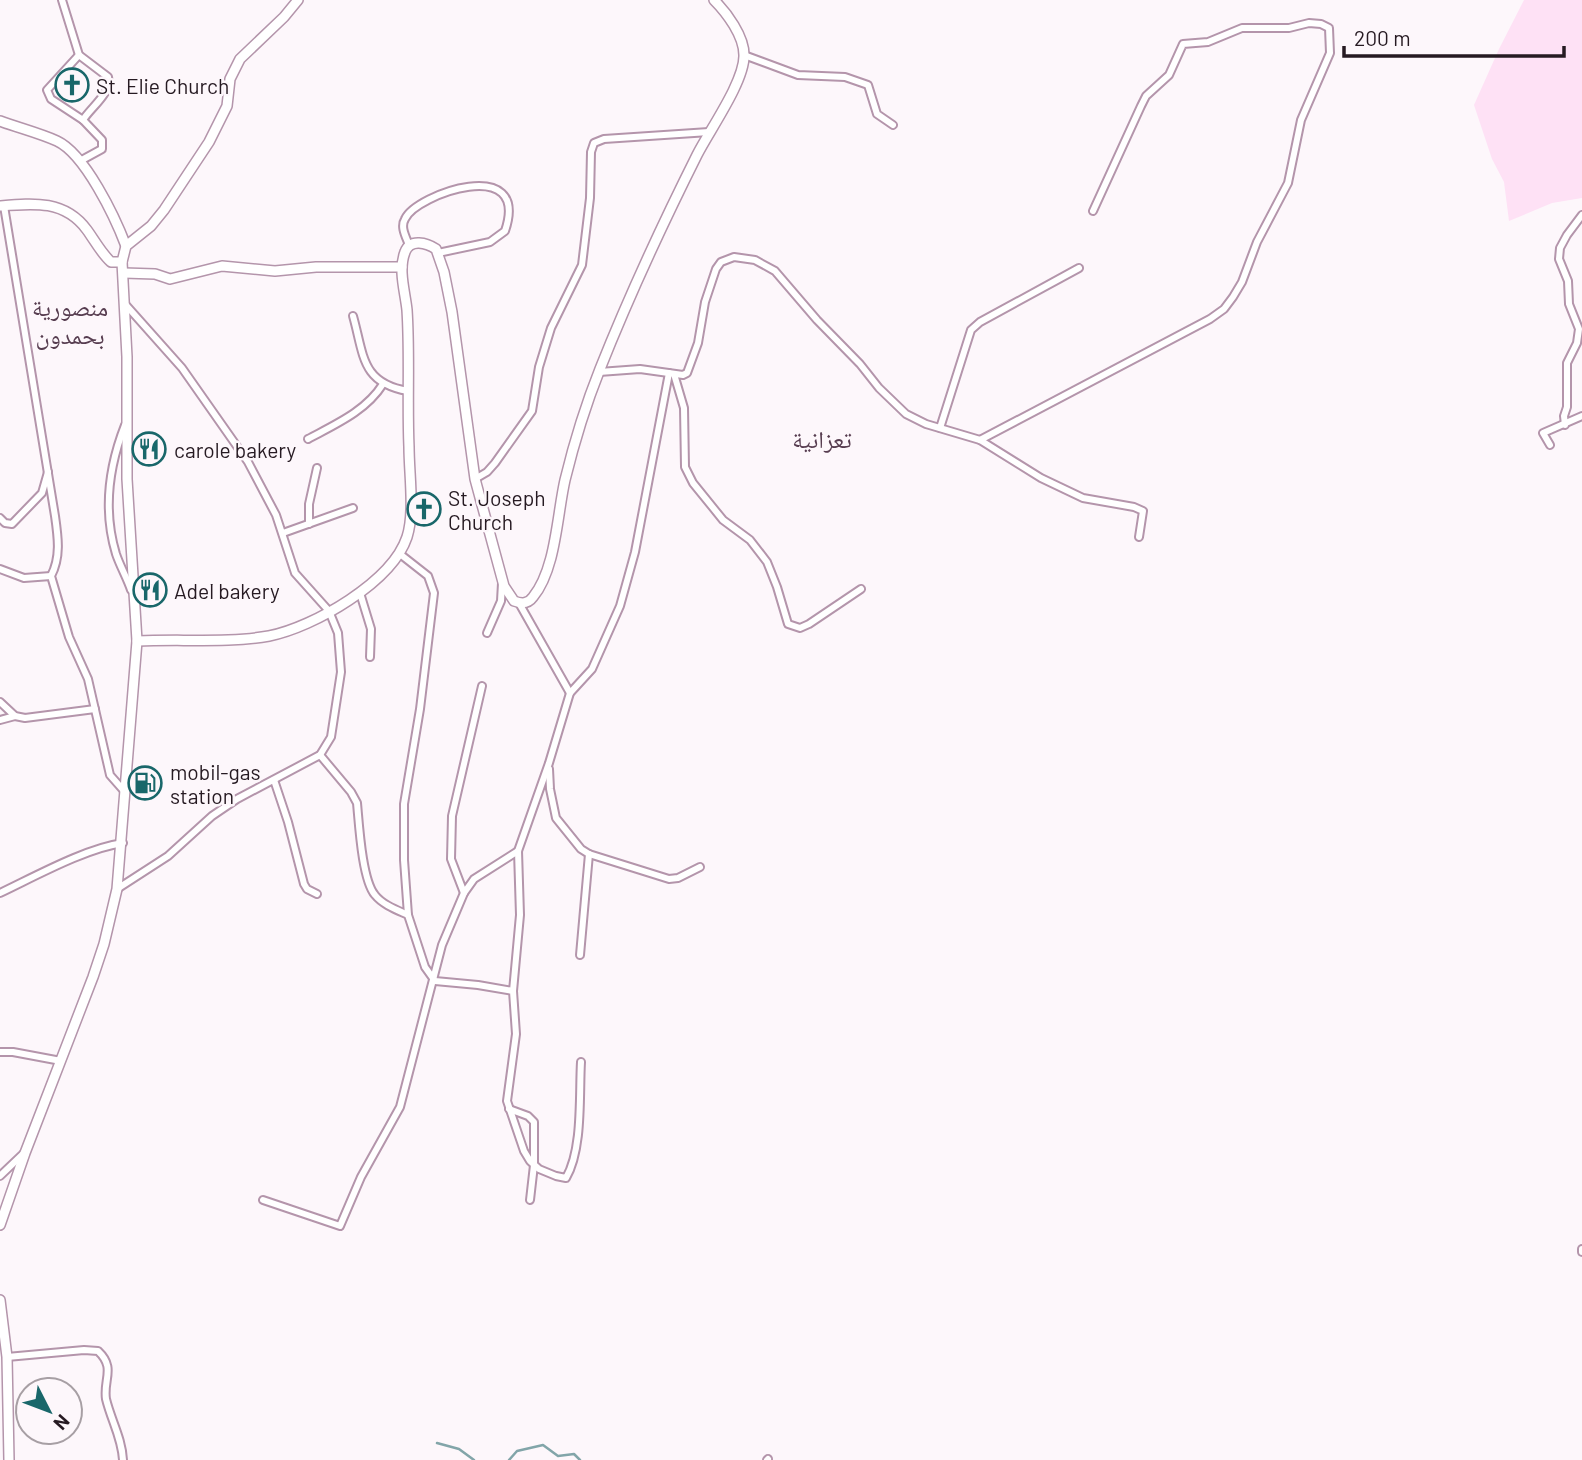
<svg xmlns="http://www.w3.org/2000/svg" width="1582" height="1460" viewBox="0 0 1582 1460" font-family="Barlow,'Noto Naskh Arabic',sans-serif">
<rect width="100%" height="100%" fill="#fdf7fb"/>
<!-- green -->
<path fill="#fee1f5" d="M1524,0H1582V198L1552,203L1509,221L1504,182L1492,159L1474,105L1499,49Z"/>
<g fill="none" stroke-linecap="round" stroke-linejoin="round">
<!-- stream -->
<g stroke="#82a5a9" stroke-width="2.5">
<path d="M437,1443L459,1449L474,1460"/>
<path d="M509,1460L517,1451L543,1445L558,1456L574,1454L580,1460"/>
</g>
<defs>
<g id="street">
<path d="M62,0L79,55L108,77C112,93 91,107 83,120L102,140V149L80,161"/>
<path d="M79,55L47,90L51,99L83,120"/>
<path d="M744,55L798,75L845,77L868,85L877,114L893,125"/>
<path d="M4,206L55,516C58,537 61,557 51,576L69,637L88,679L110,775L125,792"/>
<path d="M409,245C406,237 400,227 405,219C416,194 531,154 505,231L490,242L438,253"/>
<path d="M353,316C364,355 361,383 408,391"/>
<path d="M599,372L640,369L683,375L687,373L698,343L705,302L716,269L721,262L734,257L755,260L775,271L817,320L860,364L879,388L906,414L926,424L980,440L1041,478L1083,498L1134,507L1143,511L1139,537"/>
<path d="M674,374L684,408L685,467L693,483L723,520L750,540L767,562L777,587L788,624L800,628L809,624L861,589"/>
<path d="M125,425C109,466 103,511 116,554C120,566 127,578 131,590"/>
<path d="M1565,425L1564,416L1567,407V363L1577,343L1579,329L1569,304L1568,281L1559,259L1560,248L1567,235L1582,215"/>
<path d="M940,428L971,330L980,322L1079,268"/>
<path d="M308,439C336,424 366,411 383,384"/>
<path d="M980,440L1210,319L1224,309L1233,297L1242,282L1257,242L1288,183L1301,120L1330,53L1329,28L1321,24L1309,23L1289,28H1242L1208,42L1183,44L1169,75L1146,96L1141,106L1093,211"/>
<path d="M1550,445L1543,433L1582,416"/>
<path d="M475,479L487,472L495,463L532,411L539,367L551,328L582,265L590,198L591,152L594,143L604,139L709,132"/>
<path d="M0,518L5,523L12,524L42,493L48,472"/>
<path d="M309,524V504L317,468"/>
<path d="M283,533L353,508"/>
<path d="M400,554L428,576L434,593L420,709L404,804V860L408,915"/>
<path d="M0,569L24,578L51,576"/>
<path d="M360,593L371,629L370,657"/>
<path d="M519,603L570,693"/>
<path d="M487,633L501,601L502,583"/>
<path d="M482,686L452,816L451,859L464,893L474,879L518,851"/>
<path d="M0,702L15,716L25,718L95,709"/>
<path d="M0,720L15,716"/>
<path d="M320,755L351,792L357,803C359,824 362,880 375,895C383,905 397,910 408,915L425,967L435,981L478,985L513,991L516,1034L507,1101L524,1151L530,1161L539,1169L556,1176L566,1178C583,1149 579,1095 581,1062"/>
<path d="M549,769L550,789L556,818L581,849L589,854L669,879L678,878L700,867"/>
<path d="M274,780L288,822L304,884L307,889L317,894"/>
<path d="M117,889L168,856L212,816L237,799L320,755L331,737L341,672L338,633L329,611L295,573L276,515L248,462L182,368L125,304"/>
<path d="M0,893C34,877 86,848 123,843"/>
<path d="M580,955L589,854"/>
<path d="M513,991L520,915L518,851L549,763L570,693L592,669L620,606L635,552L669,373"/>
<path d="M0,1052H13L61,1061"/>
<path d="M509,1109L528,1116L534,1122V1165L530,1200"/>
<path d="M0,1176L23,1154"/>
<path d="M263,1200L340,1226L361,1177L400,1107L442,945L464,893"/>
<path d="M1582,1249V1252"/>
<path d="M7,1357L84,1350L98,1351C116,1368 103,1379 106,1399C111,1420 122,1438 123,1460"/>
<path d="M767,1460L768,1459"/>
</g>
<g id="secondary">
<path d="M0,121C19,128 39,133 57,141C85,154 115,217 126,246"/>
<path d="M0,206C34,203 65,200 87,230C95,241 101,253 111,262H122L127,357V479L137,641L117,889L104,944L93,977L25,1153L0,1225"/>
<path d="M122,262L126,246L151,226L164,210L209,142L227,106L230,79L240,59L284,17L298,0"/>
<path d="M124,273L155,274L170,279L222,266L275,271L316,267H402"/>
<path d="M137,641C178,639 231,643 269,636C314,627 392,582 407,537C415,512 409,474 409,447C407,402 410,355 407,310C405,291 398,270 405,252C410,238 427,243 436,249L444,272L452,312L475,479L504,586L514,601C522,604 528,604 533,597C556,569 557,515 565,480C574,443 586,404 600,369C629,296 662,225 697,155C709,131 745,81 744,55C744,36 727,13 714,0"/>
<path d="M0,1300L7,1357L9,1460"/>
</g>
</defs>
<!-- street casing -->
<use href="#street" stroke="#b495ab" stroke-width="10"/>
<!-- secondary casing -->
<use href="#secondary" stroke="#b495ab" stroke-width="12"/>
<!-- street -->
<use href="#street" stroke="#fff" stroke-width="6"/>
<!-- secondary -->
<use href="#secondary" stroke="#fff" stroke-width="9"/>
</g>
<!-- icons -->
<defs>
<symbol id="church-ring" viewBox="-11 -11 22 22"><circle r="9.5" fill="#fdf7fb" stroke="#19676a" stroke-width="1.5"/><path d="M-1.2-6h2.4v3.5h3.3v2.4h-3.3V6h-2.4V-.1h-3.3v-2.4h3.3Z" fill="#19676a"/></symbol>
<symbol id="restaurant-ring" viewBox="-11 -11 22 22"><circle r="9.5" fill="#fdf7fb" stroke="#19676a" stroke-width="1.5"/><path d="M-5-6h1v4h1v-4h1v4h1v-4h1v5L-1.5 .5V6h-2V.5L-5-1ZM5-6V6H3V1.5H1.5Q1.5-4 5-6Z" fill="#19676a"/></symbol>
<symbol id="fuel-ring" viewBox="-11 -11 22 22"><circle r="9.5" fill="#fdf7fb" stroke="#19676a" stroke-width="1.5"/><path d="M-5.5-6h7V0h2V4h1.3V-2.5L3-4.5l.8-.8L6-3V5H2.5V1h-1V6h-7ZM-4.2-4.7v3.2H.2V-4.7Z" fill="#19676a"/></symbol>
</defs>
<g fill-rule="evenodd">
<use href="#church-ring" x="53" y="66" width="38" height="38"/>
<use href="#restaurant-ring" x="130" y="430" width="38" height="38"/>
<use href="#church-ring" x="405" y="490" width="38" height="38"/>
<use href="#restaurant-ring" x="131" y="571" width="38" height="38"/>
<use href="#fuel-ring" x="126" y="764" width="38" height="38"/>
</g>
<g text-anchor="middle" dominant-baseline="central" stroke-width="5" stroke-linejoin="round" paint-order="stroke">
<!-- poi labels -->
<g font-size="21" fill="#261a22" stroke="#fdf7fb" text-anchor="start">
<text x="96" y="85">St. Elie Church</text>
<text x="174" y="449">carole bakery</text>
<text x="448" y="497">St. Joseph<tspan x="448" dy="24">Church</tspan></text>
<text x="174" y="590">Adel bakery</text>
<text x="170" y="771">mobil-gas<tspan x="170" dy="24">station</tspan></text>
</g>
<!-- quarter labels -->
<g font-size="24" fill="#573d50" stroke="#fdf7fb">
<text x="70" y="306">منصورية<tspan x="70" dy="28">بحمدون</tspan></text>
<text x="822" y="438">تعزانية</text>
</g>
</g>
<!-- north arrow -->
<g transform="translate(49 1411) rotate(132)"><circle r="33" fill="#fdf7fb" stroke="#a79fa4" stroke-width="2"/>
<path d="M0-5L12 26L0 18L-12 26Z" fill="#19676a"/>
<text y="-10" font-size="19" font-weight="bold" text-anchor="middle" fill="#261a22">N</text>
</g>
<!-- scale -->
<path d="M1344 46v10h220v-10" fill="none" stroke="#261a22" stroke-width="3.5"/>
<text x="1354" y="46" font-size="21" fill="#261a22" stroke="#fdf7fb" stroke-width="5" paint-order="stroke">200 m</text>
</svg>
